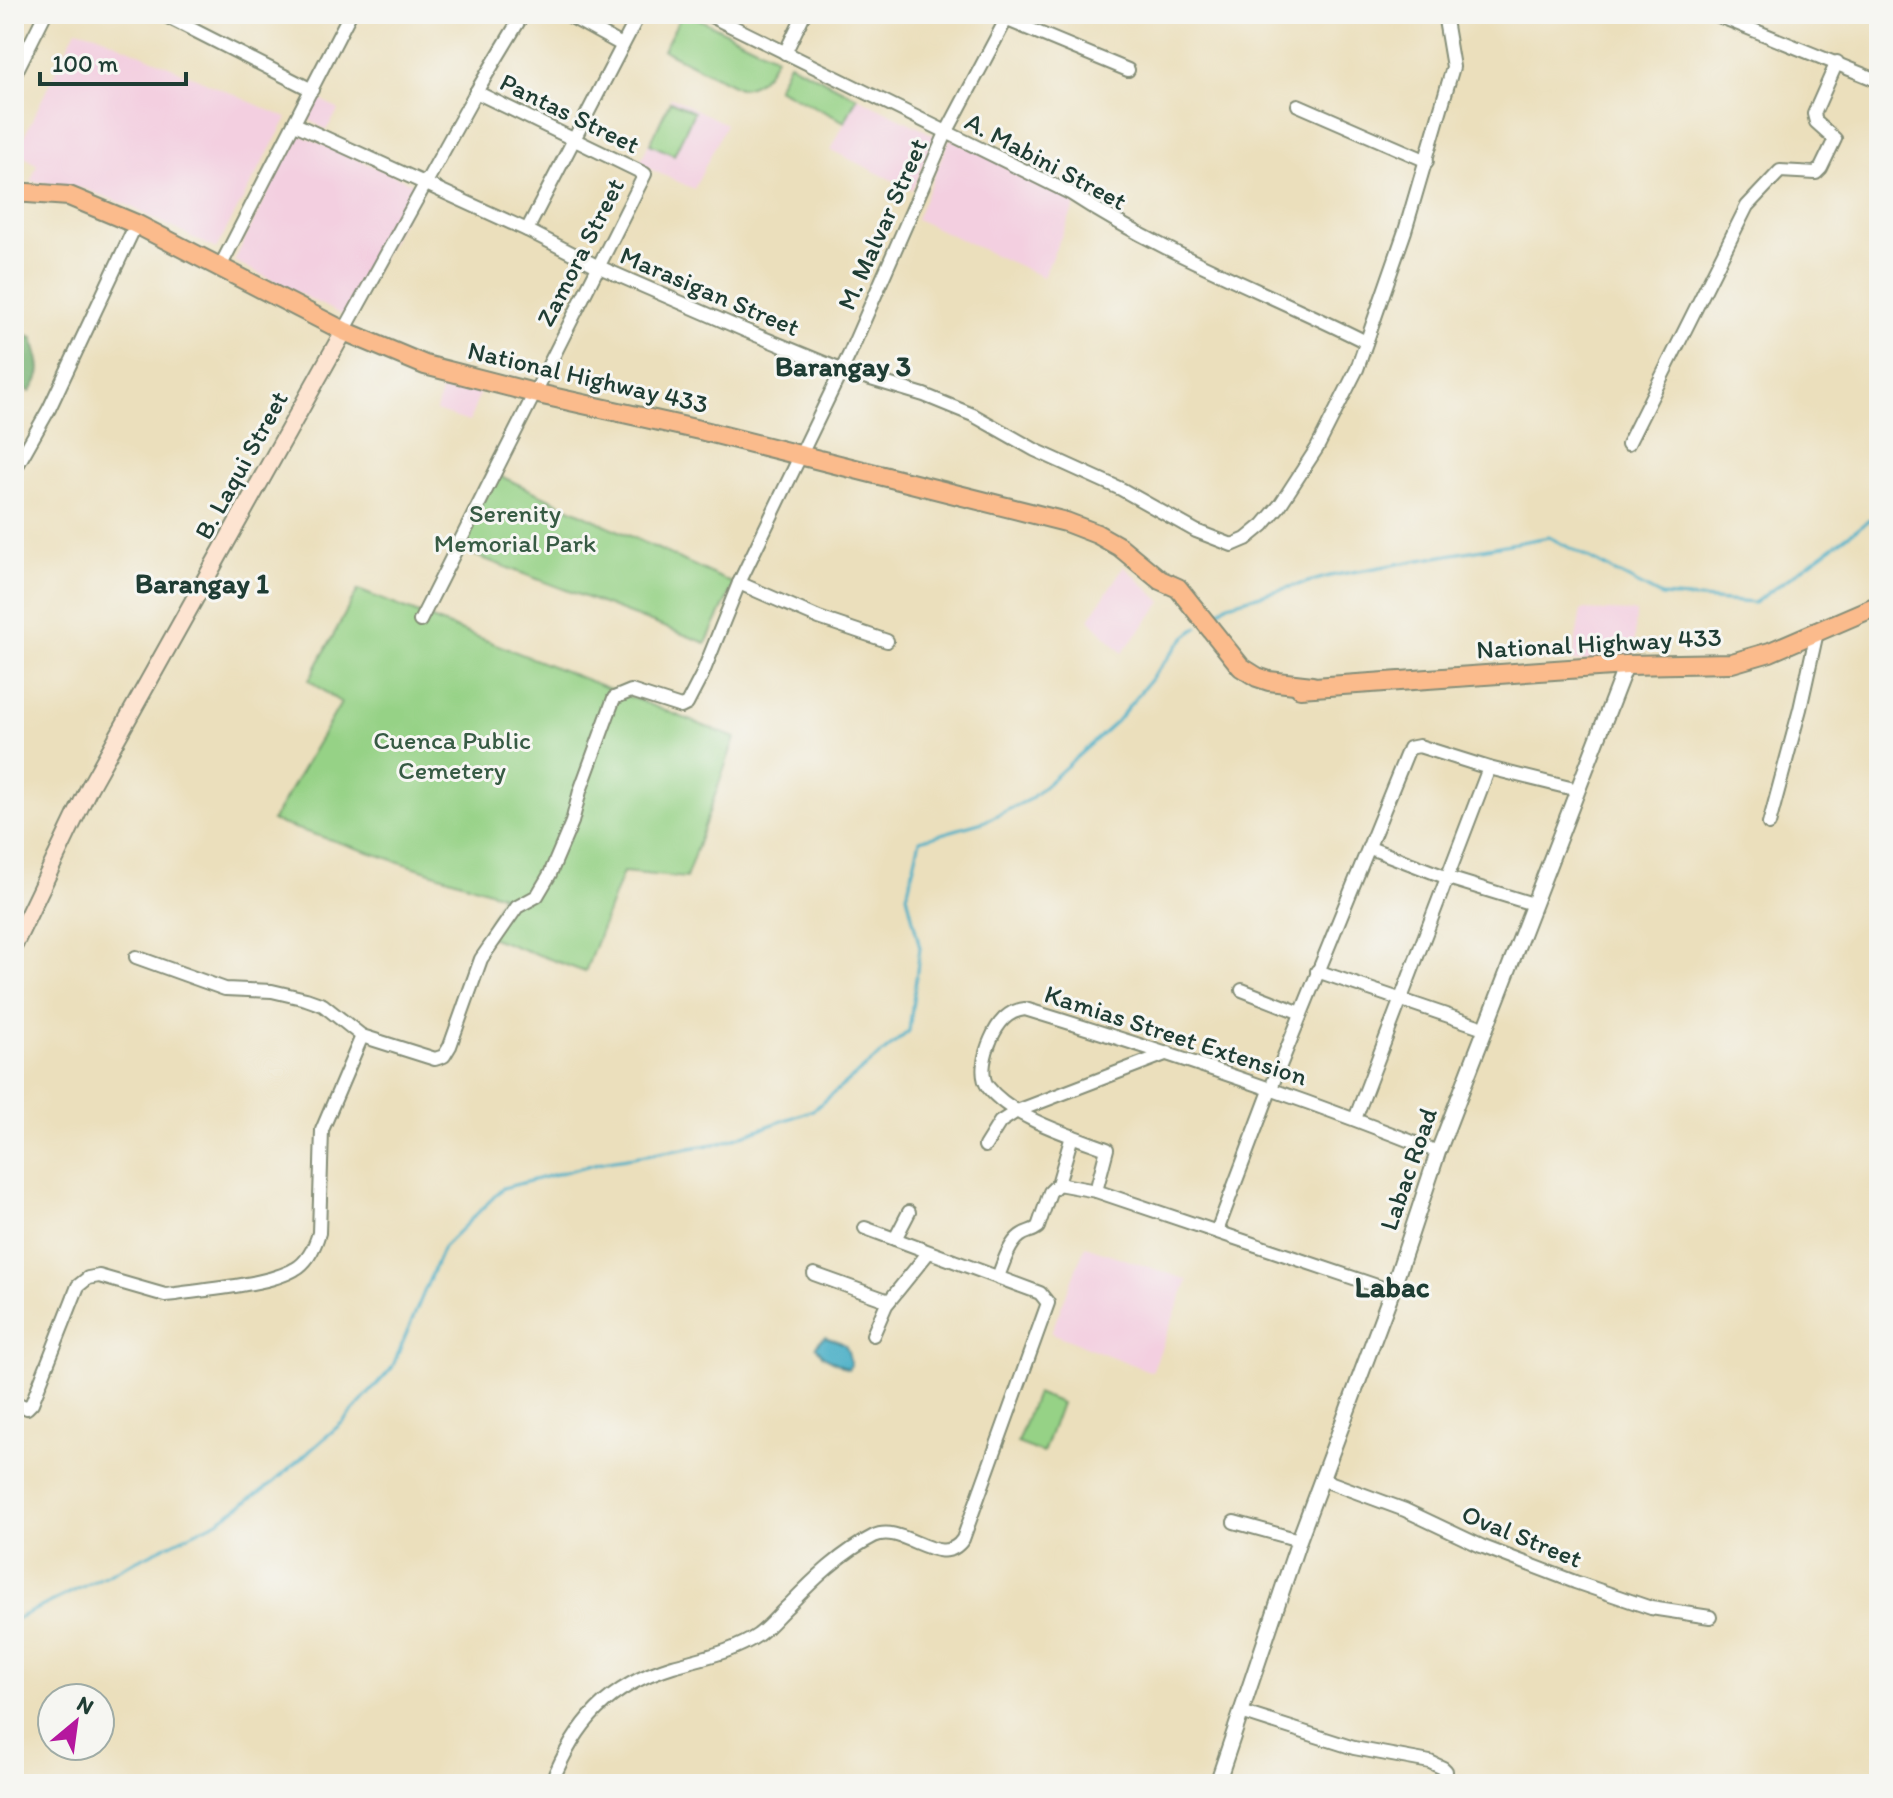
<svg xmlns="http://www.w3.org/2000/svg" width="1893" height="1798" viewBox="0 0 1893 1798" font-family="Itim,sans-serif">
<rect width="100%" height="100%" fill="#f6f6f2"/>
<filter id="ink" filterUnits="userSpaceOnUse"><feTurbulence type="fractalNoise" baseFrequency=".0125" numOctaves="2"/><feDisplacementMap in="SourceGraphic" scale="16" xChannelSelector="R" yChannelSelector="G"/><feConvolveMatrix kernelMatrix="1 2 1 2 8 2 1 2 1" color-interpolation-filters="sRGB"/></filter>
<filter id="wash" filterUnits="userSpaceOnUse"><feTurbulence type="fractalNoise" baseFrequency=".006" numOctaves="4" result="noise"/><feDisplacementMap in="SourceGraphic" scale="32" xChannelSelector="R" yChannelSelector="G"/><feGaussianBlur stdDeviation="1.8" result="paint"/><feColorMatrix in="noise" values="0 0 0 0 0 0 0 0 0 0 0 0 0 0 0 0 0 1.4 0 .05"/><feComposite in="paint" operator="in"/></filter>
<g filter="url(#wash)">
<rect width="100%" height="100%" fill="#ebdfbc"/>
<!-- built -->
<g fill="#f3cfe0">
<path d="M76,29L96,34L287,118L216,249L127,205L85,189L31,181L37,165L17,151Z"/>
<path d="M671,97L726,124L694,189L639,164Z"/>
<path d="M857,97L936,136L912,190L831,150Z"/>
<path d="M320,99L339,110L326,130L308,119Z"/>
<path d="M297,133L421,187L348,318L234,261Z"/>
<path d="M950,138L1078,199L1043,277L916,219Z"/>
<path d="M445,375L483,385L469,422L436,411Z"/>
<path d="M1124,566L1162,602L1122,653L1089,619Z"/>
<path d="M1581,610L1636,612L1634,659L1572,662Z"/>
<path d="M1085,1246L1188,1280L1152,1372L1051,1333Z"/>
</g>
<!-- green -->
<g fill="#96d286" stroke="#5a885d" stroke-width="2">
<path d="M682,14H689L776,57C769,72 757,88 739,88L663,50Z"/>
<path d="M789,63L857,97L845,122L777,88Z"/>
<path d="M670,101L694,112L674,155L650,144Z"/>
<path d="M496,474L734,584L706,643L458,549Z"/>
<path d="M358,590L735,738L686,878L623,872L585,972L484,935L502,895L272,821L341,703L309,680Z"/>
<path d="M1036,1393L1061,1403L1043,1453L1017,1443Z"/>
</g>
<!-- forest -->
<path fill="#78b473" stroke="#4c7854" stroke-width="2" d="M21,332L33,338C38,362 47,370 30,392L14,380V335Z"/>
<!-- water -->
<path fill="#46aec6" stroke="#32767d" stroke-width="2" d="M825,1337C847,1344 847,1342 851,1365L848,1369L823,1356L816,1346L820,1340Z"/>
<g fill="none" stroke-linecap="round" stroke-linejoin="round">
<!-- stream -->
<g stroke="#46aec6" stroke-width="3">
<path d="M1210,618L1228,604L1330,576L1549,537L1661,596L1754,603L1879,513"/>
<path d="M14,1620L218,1521L273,1483L343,1422L392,1368L443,1247L503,1188L602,1162L721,1143L813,1110L909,1031L920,948L907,895L920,840L983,822L1030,799L1116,722L1184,638L1198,627"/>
</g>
</g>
</g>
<g filter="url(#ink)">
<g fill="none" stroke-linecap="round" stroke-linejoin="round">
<defs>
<g id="minor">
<path d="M162,14L312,90"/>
<path d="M566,14L622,45"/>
<path d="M707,14L1070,193C1163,254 1267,292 1366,342"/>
<path d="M993,14L1128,70"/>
<path d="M1714,14L1879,81"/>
<path d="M785,53L804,14"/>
<path d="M14,76L45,14"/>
<path d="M1298,105L1427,161"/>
<path d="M295,124L527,230L597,266L744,330L841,370L924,395L973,415L1035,450L1121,489L1196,531L1232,545L1246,539L1263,525L1280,505L1317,448L1357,369L1405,231L1453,67L1444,14"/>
<path d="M527,230L639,14"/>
<path d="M220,267L350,14"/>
<path d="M344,331L476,92L523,14"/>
<path d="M1628,444L1747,206L1780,171L1816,173L1821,168L1835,139L1816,122L1814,114L1837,62"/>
<path d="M14,471L49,409L136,224"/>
<path d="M739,583L819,618L887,641"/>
<path d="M420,621L645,174L476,92"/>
<path d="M1769,824L1800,709L1817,632"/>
<path d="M1370,848L1448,878L1533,904"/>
<path d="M136,957L225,989L272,991L306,999L323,1005L362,1036"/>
<path d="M1317,971L1484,1028"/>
<path d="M1242,990L1301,1013"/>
<path d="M1355,1119L1489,768"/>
<path d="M985,1146L1000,1122L1017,1111L1168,1053"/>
<path d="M1058,1184L1072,1136"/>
<path d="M1096,1191L1107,1149C1072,1136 1012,1118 988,1087C979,1075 985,1052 991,1039C998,1023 1007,1011 1025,1009C1166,1052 1301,1097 1438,1152"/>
<path d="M1217,1231L1271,1088L1409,748L1419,746L1489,768L1578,790"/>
<path d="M895,1239L909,1212"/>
<path d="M814,1274L889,1301"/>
<path d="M998,1277C1003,1264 1009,1244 1020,1236C1026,1231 1032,1232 1038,1227L1050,1192L1058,1184L1096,1191L1392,1291"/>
<path d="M873,1335L886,1305L928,1253"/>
<path d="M14,1402L27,1408L32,1403L78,1286L88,1278L99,1276L165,1295L176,1294C209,1289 268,1285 295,1269C308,1262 315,1246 319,1233L322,1130L362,1036L435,1059L444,1056L450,1046L481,959L517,907L537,896L550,874L572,822L580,791L614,698L631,691L681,707L687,704L702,675L739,583L849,355L946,133L1009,14"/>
<path d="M1321,1479L1405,1510L1481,1546L1575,1582L1651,1608L1710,1617"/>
<path d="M1234,1522L1299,1540"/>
<path d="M1241,1712L1354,1748L1430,1762L1443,1768L1446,1771L1445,1784"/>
<path d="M551,1784C576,1722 608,1686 673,1666C701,1658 734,1652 758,1635C770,1626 778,1615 789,1605C813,1580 842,1552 874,1536C903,1522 941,1572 963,1539L1048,1303L1040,1293L865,1228"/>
</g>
<path id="tertiary" d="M1217,1784L1299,1540L1392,1291L1438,1152L1626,665"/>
<path id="secondary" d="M14,945L89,788L344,331"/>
<g id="primary">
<path d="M14,192L69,196L136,224L344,331L425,365L534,393L704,431L1066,522L1097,534L1120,547L1160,580L1178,588L1241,667L1257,677L1269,681L1312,686"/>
<path d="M1300,688L1626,665L1732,663L1770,652L1879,605"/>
</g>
</defs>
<!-- minor casing -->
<use href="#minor" stroke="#858e78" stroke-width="16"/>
<!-- tertiary casing -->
<use href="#tertiary" stroke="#858e78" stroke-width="18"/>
<!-- secondary casing -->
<use href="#secondary" stroke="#858e78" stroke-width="20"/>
<!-- primary casing -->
<use href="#primary" stroke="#858e78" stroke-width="22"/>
<!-- minor -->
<use href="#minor" stroke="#fff" stroke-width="12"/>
<!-- tertiary -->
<use href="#tertiary" stroke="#fff" stroke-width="14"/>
<!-- secondary -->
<use href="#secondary" stroke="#fde4d1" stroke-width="16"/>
<!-- primary -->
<use href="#primary" stroke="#fbbb8c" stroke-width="18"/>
</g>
</g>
<g text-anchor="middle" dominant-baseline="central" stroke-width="6" stroke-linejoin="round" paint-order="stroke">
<!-- street labels -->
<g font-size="26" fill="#1f3d34" stroke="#f6f6f2">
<text transform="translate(570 113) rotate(26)">Pantas Street</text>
<text transform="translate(1046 161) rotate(28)">A. Mabini Street</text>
<text transform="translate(882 224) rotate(-66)">M. Malvar Street</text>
<text transform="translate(580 252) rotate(-63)">Zamora Street</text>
<text transform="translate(710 291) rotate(23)">Marasigan Street</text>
<text transform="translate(588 377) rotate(13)">National Highway 433</text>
<text transform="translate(241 465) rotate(-61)">B. Laqui Street</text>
<text transform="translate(1599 643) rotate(-3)">National Highway 433</text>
<text transform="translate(1176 1035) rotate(18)">Kamias Street Extension</text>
<text transform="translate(1408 1169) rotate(-71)">Labac Road</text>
<text transform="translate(1522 1536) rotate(22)">Oval Street</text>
</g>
<!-- park labels -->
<g font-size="26" fill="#375b44" stroke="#f6f6f2">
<text x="515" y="513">Serenity<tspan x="515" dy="30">Memorial Park</tspan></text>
<text x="452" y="740">Cuenca Public<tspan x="452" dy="30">Cemetery</tspan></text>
</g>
<!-- neighbourhood labels -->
<g font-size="28" font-weight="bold" fill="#1f3d34" stroke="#f6f6f2">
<text x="843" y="366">Barangay 3</text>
<text x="202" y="583">Barangay 1</text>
</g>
<!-- quarter labels -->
<g font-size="30" font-weight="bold" fill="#1f3d34" stroke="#f6f6f2">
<text x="1392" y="1286">Labac</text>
</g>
</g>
<!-- margin -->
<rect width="1893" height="1798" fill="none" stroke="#f6f6f2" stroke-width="48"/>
<!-- north arrow -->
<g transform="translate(76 1722) rotate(29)"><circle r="38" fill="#f6f6f2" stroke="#a0aca6" stroke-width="2"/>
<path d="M0-6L14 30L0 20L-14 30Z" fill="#b5179e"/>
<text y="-12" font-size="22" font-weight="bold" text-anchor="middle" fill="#1f3d34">N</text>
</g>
<!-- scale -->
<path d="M40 72v12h146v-12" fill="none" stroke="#1f3d34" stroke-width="4"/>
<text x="52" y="72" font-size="24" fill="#1f3d34" stroke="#f6f6f2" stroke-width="6" paint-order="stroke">100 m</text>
</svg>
